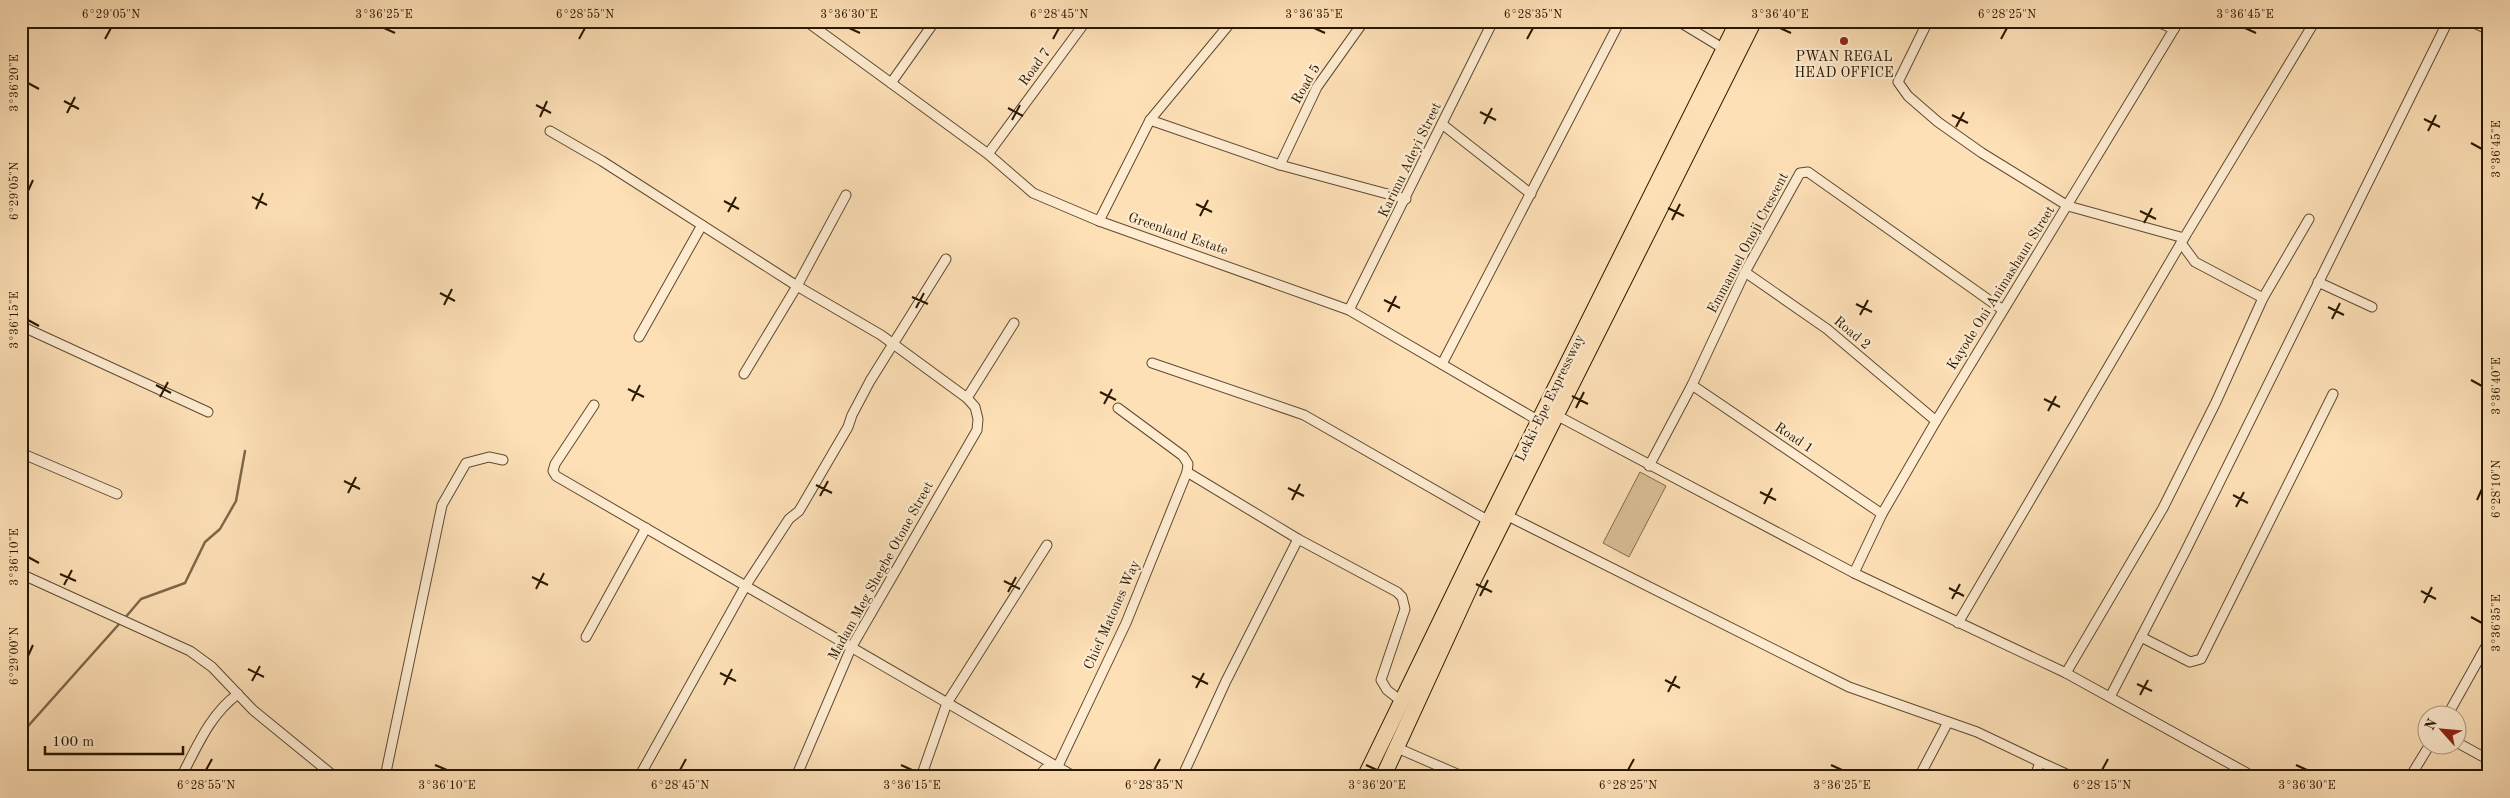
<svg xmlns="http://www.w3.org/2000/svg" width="2510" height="798" viewBox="0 0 2510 798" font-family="'Old Standard TT',serif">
<rect width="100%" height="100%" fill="#fee0b7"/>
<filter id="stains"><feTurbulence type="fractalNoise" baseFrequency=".004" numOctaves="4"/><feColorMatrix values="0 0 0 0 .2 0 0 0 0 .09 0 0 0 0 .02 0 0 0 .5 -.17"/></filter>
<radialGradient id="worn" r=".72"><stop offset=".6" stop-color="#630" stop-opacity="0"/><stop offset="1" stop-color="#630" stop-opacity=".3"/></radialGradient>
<!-- green -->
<path fill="#dabe98" stroke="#826b4d" d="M1640,472L1666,486L1629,557L1603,543Z"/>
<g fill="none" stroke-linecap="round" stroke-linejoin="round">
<!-- stream -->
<g stroke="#7e6749" stroke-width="2.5">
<path d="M124,619L141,599L185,583L205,542L220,529L236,501L245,451"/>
<path d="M21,734L120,623"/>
</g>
<defs>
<g id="minor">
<path d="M806,21L891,83"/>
<path d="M935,21L891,83L988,154L1033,193L1099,221L1349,310L1539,421"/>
<path d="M1678,21L1724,49"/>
<path d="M1928,21L1898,82L1908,96L1938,122L1982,153L2068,206L2184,238L2315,21"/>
<path d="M2155,21L2174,29"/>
<path d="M2470,21L2489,30"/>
<path d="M1150,120L1280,165L1406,199"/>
<path d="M1442,124L1531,194"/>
<path d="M550,131L602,161L797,286L881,335L967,398L975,407L978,419L977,430L851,648L796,777"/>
<path d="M988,154L1086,21"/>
<path d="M1280,165L1317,87L1364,21"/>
<path d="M1099,221L1150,120L1232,21"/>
<path d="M2181,243L2195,262L2263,298L2309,219"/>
<path d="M1745,272L1827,329L1936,421"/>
<path d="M2318,282L2372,307"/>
<path d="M1349,310L1493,21"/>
<path d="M21,326L208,412"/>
<path d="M639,337L702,225"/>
<path d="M1152,363L1304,415L1489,521"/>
<path d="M1442,364L1620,21"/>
<path d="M744,374L797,286L846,195"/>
<path d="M1692,385L1882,514"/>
<path d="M967,398L1014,323"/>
<path d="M594,405L555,464L553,471L556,476L1075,777"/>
<path d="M1118,408L1183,456L1188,464L1187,472L1298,539L1397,592L1402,597L1405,609L1381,680L1387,690L1401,701"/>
<path d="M1556,415L1854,573L2066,673L2254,777"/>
<path d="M21,453L117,494"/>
<path d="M1649,466L1692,385L1745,272L1800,173L1808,172L2003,310"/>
<path d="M1506,515L1849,687L1977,732L2040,762L2035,777"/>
<path d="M1854,573L1882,514L1936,421L2179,21"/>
<path d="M21,574L190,651L212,667L253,710L335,777"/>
<path d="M1958,623L2184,238"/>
<path d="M586,637L646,528"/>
<path d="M2141,637L2190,662L2201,659L2333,394"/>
<path d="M2066,673L2163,508L2216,402L2263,298"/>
<path d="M2110,697L2185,552L2448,21"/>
<path d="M2447,716L2489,641"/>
<path d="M2458,743L2489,760"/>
<path d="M1395,747L1464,777"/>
<path d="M2040,762L2073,777"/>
<path d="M46,776L47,777"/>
<path d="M181,777C197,747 210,714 238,694"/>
<path d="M385,777L442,505L466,463L489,457L503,460"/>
<path d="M639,777L746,585L789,519L799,511L848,427L852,415L870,381L946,259"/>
<path d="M921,777L947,703L1047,545"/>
<path d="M1038,777L1045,769L1058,766L1126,623L1187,472"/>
<path d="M1182,777L1226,681L1298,539"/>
<path d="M1919,777L1948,722"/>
<path d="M2410,777L2429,746"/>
</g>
<g id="trunk">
<path d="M1365,777L1489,521L1738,21"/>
<path d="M1383,777L1472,583L1754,21"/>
</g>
</defs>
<!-- minor casing -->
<use href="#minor" stroke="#5e4a2f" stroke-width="11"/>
<!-- trunk casing -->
<use href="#trunk" stroke="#291802" stroke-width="17"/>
<!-- minor -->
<use href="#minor" stroke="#feebd0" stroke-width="9"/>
<!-- trunk -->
<use href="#trunk" stroke="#fee0b7" stroke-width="15"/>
</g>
<!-- ticks -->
<path fill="none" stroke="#291802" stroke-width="2" d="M384,28L395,33M849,28L860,33M1314,28L1325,33M1780,28L1791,33M2245,28L2256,33M105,39L111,28M579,39L585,28M1053,39L1059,28M1527,39L1533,28M2001,39L2007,28M28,83L39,89M64,101L79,109M536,105L551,113M1008,108L1023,116M1480,112L1496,120M67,113L75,97M1952,115L1968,123M540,117L547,101M2424,119L2440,127M1012,120L1020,105M1484,124L1492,108M1956,127L1964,112M2428,131L2436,115M2471,143L2482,149M28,191L33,180M252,197L267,205M724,201L739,209M1196,204L1212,212M1668,208L1684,216M256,209L263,193M2140,211L2156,219M728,212L736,197M1200,216L1208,200M1672,220L1680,204M2144,223L2152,208M440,293L455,301M912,297L928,304M1384,300L1400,308M1856,304L1872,312M444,305L452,289M2328,307L2344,315M916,308L924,293M1388,312L1396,296M1860,315L1868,300M2332,319L2340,303M28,320L39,326M2471,380L2482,386M156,385L171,393M628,389L644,397M1100,392L1116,400M1572,396L1588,404M160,397L168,382M2044,399L2060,407M632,401L640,385M1104,404L1112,389M1576,408L1584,392M2048,411L2056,396M344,481L360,489M816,485L832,493M1288,488L1304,496M1760,492L1776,500M348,493L356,477M2233,495L2248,503M820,496L828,481M1292,500L1300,484M2477,500L2482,489M1764,504L1772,488M2236,507L2244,492M28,557L39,563M60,574L76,581M532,577L548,585M1004,581L1020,589M1476,584L1492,592M64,585L72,570M1949,588L1964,596M536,589L544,573M2421,591L2436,599M1008,592L1016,577M1480,596L1488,580M1952,599L1960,584M2424,603L2432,587M2471,617L2482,623M28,656L33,645M248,669L264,677M720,673L736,681M1192,676L1208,684M1665,680L1680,688M252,681L260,666M2137,684L2152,691M724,685L732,669M1196,688L1204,673M1668,692L1676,676M2140,695L2148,680M435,765L447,770M901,765L912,770M1366,765L1377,770M1831,765L1842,770M2296,765L2307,770M206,770L212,759M680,770L686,759M1154,770L1160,759M1628,770L1634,759M2102,770L2108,759"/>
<!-- markers -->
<circle fill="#8f2418" stroke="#feebd0" stroke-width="2" cx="1844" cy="41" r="5"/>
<g text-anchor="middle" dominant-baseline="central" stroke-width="4.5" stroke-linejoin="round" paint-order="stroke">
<!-- poi labels -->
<g font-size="14" fill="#291802" stroke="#feebd0">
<text x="1844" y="57">PWAN REGAL<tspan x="1844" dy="16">HEAD OFFICE</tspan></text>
</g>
<!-- street labels -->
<g font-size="14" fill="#291802" stroke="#feebd0">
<text transform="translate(1035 67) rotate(-54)">Road 7</text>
<text transform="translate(1306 84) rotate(-60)">Road 5</text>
<text transform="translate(1410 160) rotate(-64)">Karimu Adeyi Street</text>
<text transform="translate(1178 234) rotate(19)">Greenland Estate</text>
<text transform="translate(1748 243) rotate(-62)">Emmanuel Onoji Crescent</text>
<text transform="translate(2001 288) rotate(-58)">Kayode Oni Animashaun Street</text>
<text transform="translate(1852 333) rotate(40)">Road 2</text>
<text transform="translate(1550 398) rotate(-64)">Lekki-Epe Expressway</text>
<text transform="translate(1794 438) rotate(34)">Road 1</text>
<text transform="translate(881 571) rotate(-61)">Madam Meg Shegbe Otone Street</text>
<text transform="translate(1112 615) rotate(-66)">Chief Matones Way</text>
</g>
</g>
<!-- margin -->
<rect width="2510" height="798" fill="none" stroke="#fee0b7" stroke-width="55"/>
<!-- north arrow -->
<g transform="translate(2442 730) rotate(297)"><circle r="24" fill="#feebd0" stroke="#a9977e"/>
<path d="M0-4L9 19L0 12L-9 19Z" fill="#8f2418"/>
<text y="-8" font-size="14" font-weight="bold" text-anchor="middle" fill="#291802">N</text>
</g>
<!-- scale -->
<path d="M45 746v8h138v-8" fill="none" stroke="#291802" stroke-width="2.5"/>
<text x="52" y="746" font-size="15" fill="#291802" stroke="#feebd0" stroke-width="4" paint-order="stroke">100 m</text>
<rect x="28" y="28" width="2454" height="742" fill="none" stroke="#291802" stroke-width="2"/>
<g font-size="12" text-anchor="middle" fill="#291802">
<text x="111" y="18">6°29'05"N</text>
<text x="384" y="18">3°36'25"E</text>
<text x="585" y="18">6°28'55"N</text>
<text x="849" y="18">3°36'30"E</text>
<text x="1059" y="18">6°28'45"N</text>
<text x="1314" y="18">3°36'35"E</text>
<text x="1533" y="18">6°28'35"N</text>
<text x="1780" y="18">3°36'40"E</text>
<text x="2007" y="18">6°28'25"N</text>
<text x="2245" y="18">3°36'45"E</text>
<text transform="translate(14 83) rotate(-90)" y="4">3°36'20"E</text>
<text transform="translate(2496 149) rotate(-90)" y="4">3°36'45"E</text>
<text transform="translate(14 191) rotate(-90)" y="4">6°29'05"N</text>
<text transform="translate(14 320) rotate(-90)" y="4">3°36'15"E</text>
<text transform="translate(2496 386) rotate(-90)" y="4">3°36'40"E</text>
<text transform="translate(2496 489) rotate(-90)" y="4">6°28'10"N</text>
<text transform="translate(14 557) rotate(-90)" y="4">3°36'10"E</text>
<text transform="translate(2496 623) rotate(-90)" y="4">3°36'35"E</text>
<text transform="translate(14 656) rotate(-90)" y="4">6°29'00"N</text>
<text x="206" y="789">6°28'55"N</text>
<text x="447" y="789">3°36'10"E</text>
<text x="680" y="789">6°28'45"N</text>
<text x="912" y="789">3°36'15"E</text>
<text x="1154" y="789">6°28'35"N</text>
<text x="1377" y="789">3°36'20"E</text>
<text x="1628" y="789">6°28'25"N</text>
<text x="1842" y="789">3°36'25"E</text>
<text x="2102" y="789">6°28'15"N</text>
<text x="2307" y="789">3°36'30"E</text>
</g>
<rect width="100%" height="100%" filter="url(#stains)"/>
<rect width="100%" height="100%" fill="url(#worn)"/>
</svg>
